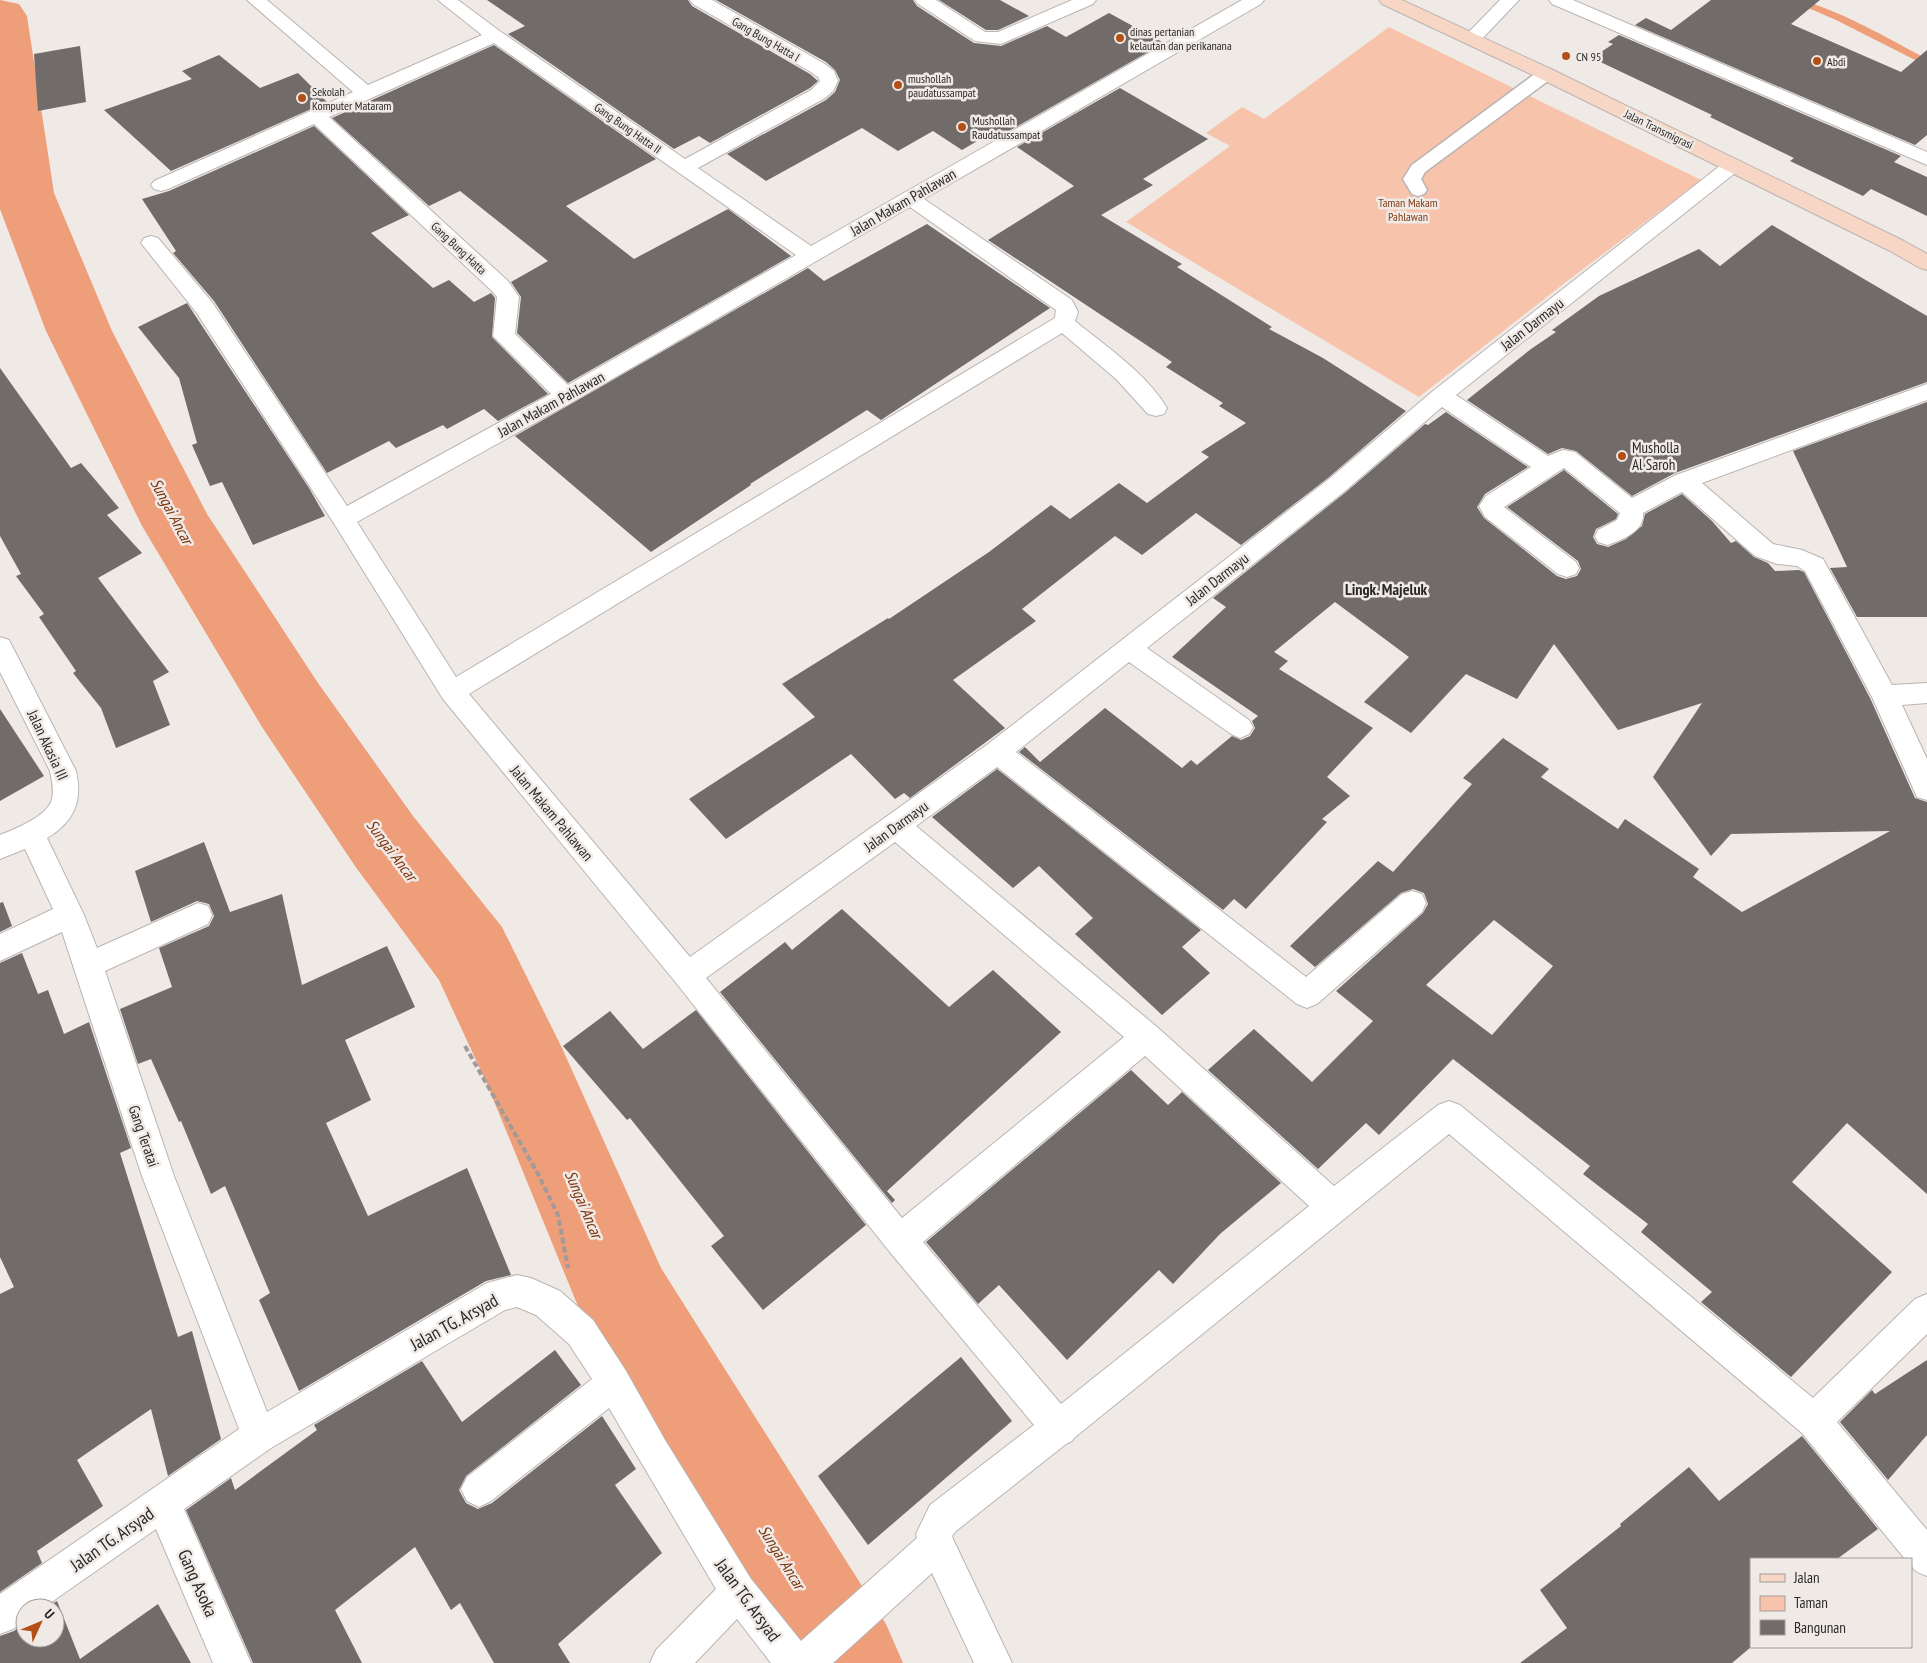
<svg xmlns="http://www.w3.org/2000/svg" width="1927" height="1663" viewBox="0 0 1927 1663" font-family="'PT Sans Narrow',sans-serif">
<rect width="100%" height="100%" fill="#f0eae7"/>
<!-- green -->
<path fill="#f7c3ab" d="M1389,27L1701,180L1566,282L1419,397L1126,222L1230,146L1206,133L1242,107L1264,119Z"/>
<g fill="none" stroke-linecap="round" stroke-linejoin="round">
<!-- stream -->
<path fill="#ee9e79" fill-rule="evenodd" d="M1790,0C1824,0 1894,42 1927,59V66L1836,20Z"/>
<!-- river -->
<path fill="#ee9e79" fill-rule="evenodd" d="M0,0L19,4L27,16L54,193L112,331L207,514L318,683L413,816L502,927L562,1048L661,1268L886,1624L903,1663H784L591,1338L487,1084L439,980L355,866L262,727L142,526L46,331L0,209Z"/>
</g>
<!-- building -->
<g fill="#716b69" fill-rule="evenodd">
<path d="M487,0H688L692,6L810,74L818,81L810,88L710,143L699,136L674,149L508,34L525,26Z"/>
<path d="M716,0H913L917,6L974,43L1001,46L1047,26L1066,37L1109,13L1164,43L1000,136L994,131L962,150L933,131L898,151L862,128L766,181L727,154L826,100L835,92L840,80L835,70L826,62Z"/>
<path d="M939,0H1000L1029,16L998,30H986Z"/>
<path d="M1711,0H1820L1791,24L1901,72L1927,50V135L1915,145L1635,25L1646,18L1671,30Z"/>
<path d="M1619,35L1901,156L1894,162L1927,177V216L1871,189L1863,196L1790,161L1794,158L1710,117L1712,115L1592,58L1613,44L1608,42Z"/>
<path d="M494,45L656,159L566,206L634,259L728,209L791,256L568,383L517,333L521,297L511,282L548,261L460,191L429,206L332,118Z"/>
<path d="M80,46L86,102L38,111L34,54Z"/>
<path d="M219,55L260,88L298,73L327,102L171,171L104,110L192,79L182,71Z"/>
<path d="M1120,88L1208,139L1143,179L1153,185L1101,215L1182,264L1177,267L1272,327L1269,329L1323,358L1406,411L1328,478L1241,545L1196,513L1142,555L1115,536L1022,609L1036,621L953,680L1005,728L910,798L904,793L895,799L851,754L726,839L689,799L815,717L782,684L888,618L889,619L989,552L1051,505L1070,519L1119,483L1147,503L1209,457L1201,452L1246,423L1219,406L1223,403L1166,367L1172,362L988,240L1074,186L1017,147Z"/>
<path d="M314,126L409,215L371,233L433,288L449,280L474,302L491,293L495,298L492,337L548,394L498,421L484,409L447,429L443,425L396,448L389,441L327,473L214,301L173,253L176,251L142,199L169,191Z"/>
<path d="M927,224L1050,308L881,420L867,410L750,484L751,485L651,552L515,436L808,268L824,281Z"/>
<path d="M1772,225L1927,316V382L1675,473L1632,496L1576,451L1562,448L1548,454L1467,400L1531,349L1556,332L1552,330L1599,296L1699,249L1720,266Z"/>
<path d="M187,303L309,488L325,516L253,545L222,482L210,486L192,445L197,443L179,378L138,327Z"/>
<path d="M0,368L71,468L81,463L119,508L107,515L142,553L98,578L169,672L153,681L170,725L116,748L101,708L73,673L76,671L39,617L44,614L16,576L21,574L0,536Z"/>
<path d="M1927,402V617H1857L1830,568L1847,567L1793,451Z"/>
<path d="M1446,412L1528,467L1485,494L1477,507L1484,518L1557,576L1566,579L1577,576L1581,569L1578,561L1507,507L1564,470L1618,514L1616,519L1596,529L1593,537L1597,544L1608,547L1626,539L1642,526L1645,514L1682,494L1712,521L1731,543L1736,541L1754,557L1768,563L1775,571L1799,570L1804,572L1870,698L1915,798L1927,802V1194L1847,1123L1792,1182L1892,1272L1791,1377L1701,1302L1712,1292L1641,1232L1648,1224L1583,1174L1590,1166L1453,1059L1379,1135L1366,1123L1318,1169L1208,1070L1254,1029L1312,1082L1373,1021L1336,991L1423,913L1428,904L1424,893L1413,889L1401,893L1315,967L1290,946L1378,861L1393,872L1472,784L1463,778L1503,738L1549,769L1541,777L1618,829L1625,819L1699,869L1693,877L1742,912L1890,831L1731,834L1711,856L1653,777L1702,703L1618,730L1554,644L1517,699L1466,674L1411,733L1364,702L1409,657L1335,602L1274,652L1288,661L1279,669L1373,728L1327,777L1350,796L1322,819L1327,822L1246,909L1234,899L1223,910L1019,752L1025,747L1040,762L1105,708L1182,768L1191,760L1197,765L1232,736L1241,740L1250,736L1255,728L1252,721L1258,716L1172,657L1226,607L1213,598L1346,492L1425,424L1428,425ZM1494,920L1553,966L1492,1035L1426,985Z"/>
<path d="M0,709L44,776L0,801Z"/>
<path d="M997,769L1201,930L1182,947L1210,973L1162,1015L1075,934L1093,918L1039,866L1013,888L932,817Z"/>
<path d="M204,842L230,912L282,894L302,985L387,946L415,1007L345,1040L371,1100L326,1123L368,1216L467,1168L511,1275L486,1281L299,1391L259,1300L270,1293L225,1186L211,1194L181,1121L179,1122L151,1059L138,1064L120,1009L172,987L159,948L209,926L214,916L209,904L197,901L151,922L135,871Z"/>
<path d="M3,902L12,926L0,932V903Z"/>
<path d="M842,909L949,1007L993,970L1061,1032L887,1191L895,1200L892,1203L720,992L785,942L792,950Z"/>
<path d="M22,953L38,994L48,990L64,1034L89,1022L131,1148L120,1153L178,1337L192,1331L221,1439L168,1476L151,1409L77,1460L103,1506L37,1551L42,1563L0,1592V1294L14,1287L0,1257V963Z"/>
<path d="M696,1010L866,1225L763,1310L711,1246L724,1236L630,1118L627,1120L563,1046L610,1011L643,1049Z"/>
<path d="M1131,1070L1168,1105L1182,1092L1281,1183L1220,1234L1173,1284L1159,1270L1067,1360L999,1285L978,1304L926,1242Z"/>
<path d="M555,1350L581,1385L466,1476L459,1490L466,1503L478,1509L492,1503L602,1416L636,1469L615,1485L662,1553L558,1644L570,1663H494L460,1603L451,1610L415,1547L335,1610L362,1663H253L186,1510L231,1478L235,1490L317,1430L314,1425L422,1361L462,1422Z"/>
<path d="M961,1357L1012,1421L868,1545L818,1476Z"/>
<path d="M1927,1360V1435L1888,1480L1840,1422L1872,1390L1875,1394Z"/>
<path d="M1802,1436L1878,1529L1837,1559H1751V1647L1732,1663H1520L1567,1628L1540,1590L1621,1526L1620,1524L1689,1467L1719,1501Z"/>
<path d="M57,1601L80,1659L158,1604L191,1663H0V1636L14,1631L25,1622V1638H55V1608H46Z"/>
</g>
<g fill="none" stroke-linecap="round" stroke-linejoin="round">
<defs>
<path id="lane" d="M1546,69L1552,70L1555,74L1552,78L1425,172L1421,179L1427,190L1424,194L1418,196L1412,194L1403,179L1412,165L1540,70Z"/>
<g id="street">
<path d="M247,0H267L368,85L482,35L438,0H458L501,32L685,159L811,90L820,81L818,77L811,72L693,4L690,0H712L825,64L834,71L838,81L833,91L825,98L698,168L811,246L1242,0H1264L1261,4L924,199L1072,300L1078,312L1075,321C1107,347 1146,373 1167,408L1164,414L1156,416L1148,414L1116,379L1062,333L469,694L690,957L988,744L1329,479L1433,391L1726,161L1733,159L1740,161L1743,165L1740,169L1456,395L1548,456L1563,450L1575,452L1632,498L1676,475L1927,384V400L1702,483L1773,544L1802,550L1823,559L1892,685L1927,683V703L1902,705L1927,759V800L1917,797L1872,697L1805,571L1797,566L1777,564L1755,556L1682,492L1643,513C1645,531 1622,540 1607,545L1598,542L1595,536L1598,530L1617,520L1620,513L1564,468L1504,507L1576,562L1579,568L1576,574L1567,577L1558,574L1485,517L1479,506L1486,496L1531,467L1442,407L1345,491L1147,648L1249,720L1253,727L1249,734L1240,738L1231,734L1129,662L1016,752L1306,977L1402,894L1412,891L1422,894L1426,903L1422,912L1317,1004L1307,1008L1297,1004L997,767L916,826L1157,1027L1334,1186L1438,1105L1449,1101L1460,1105L1813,1398L1915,1299L1927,1294V1334L1837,1422L1927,1530V1576C1917,1572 1911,1571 1911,1559H1905L1802,1433L1449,1134L1074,1438L1072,1441L1066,1444L956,1531L952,1536L953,1539L1012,1663H974L932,1573L833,1663H771L737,1619L695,1663H650L656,1650L716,1589L609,1408L491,1501L479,1507L467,1501L461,1489L467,1477L592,1379L569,1344L536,1315L517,1307L505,1310L271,1448L184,1509L251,1663H213L156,1529L43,1608H25V1620L13,1629L0,1634V1594L239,1429L142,1176L62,932L0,961V934L53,909L25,849L0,859V835C15,829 48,816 52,799C54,789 52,781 50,771L0,672V637L9,640L76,771C83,801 74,822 47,838L84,915L97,948L198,903L208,906L212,915L208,924L105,971L174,1176L267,1412L487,1283L517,1275L531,1278L560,1291L593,1320L626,1371L665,1440L751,1579L801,1641L917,1538L916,1534L930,1505L1034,1425L889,1251L677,984L443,699L335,525L196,312L141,243L144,238L151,236L158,238L212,302L347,506L551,394L493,336L497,297L492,291L314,124L168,189L161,191L154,189L151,185L154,181L353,92ZM494,43L796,255L568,385L515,334L519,297L508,281L329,117ZM910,207L1056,310L1055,318L456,677L357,522L574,401ZM895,842L1124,1037L902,1218L706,978ZM1145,1056L1309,1206L1061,1404L923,1242Z"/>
<path d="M915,0H936L985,32H998L1072,0H1096L1093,4L1001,44L975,41L918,4Z"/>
<path d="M1500,0H1519L1478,43L1472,45L1466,43L1463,39L1466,35Z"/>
<path d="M1549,0H1573L1927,152V165L1552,4Z"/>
</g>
<path id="secondary" d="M1379,0H1402L1553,70L1904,241L1927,254V270L1920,268L1890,251L1539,78L1382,4Z"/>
</defs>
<!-- lane casing -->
<use href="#lane" stroke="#bab4b2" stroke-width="3"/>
<!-- street casing -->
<use href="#street" stroke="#bab4b2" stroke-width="2"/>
<!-- secondary casing -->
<use href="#secondary" stroke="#bab4b2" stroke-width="2"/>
<!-- path -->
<path stroke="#a09b99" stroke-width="4" stroke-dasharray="6 3" stroke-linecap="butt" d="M465,1046L538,1174L558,1215L568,1268"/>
<!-- lane -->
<use href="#lane" fill="#fff" fill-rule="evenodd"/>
<!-- street -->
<use href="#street" fill="#fff" fill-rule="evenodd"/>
<!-- secondary -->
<use href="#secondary" fill="#f7d6c5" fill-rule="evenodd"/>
</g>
<!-- markers -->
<g fill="#b35018" stroke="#f0eae7" stroke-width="2">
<circle cx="1120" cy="38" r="5"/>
<circle cx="1566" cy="56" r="5"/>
<circle cx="1817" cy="61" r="5"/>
<circle cx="898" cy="85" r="5"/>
<circle cx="302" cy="98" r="5"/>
<circle cx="962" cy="127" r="5"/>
<circle cx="1622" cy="456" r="5"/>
</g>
<g text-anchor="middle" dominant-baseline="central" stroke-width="5" stroke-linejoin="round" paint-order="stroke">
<!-- far-poi labels -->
<g font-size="12" fill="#2a2827" stroke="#f0eae7" text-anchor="start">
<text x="1130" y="31">dinas pertanian<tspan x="1130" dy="14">kelautan dan perikanana</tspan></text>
<text x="1576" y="56">CN 95</text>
<text x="1827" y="61">Abdi</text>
<text x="908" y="78">mushollah<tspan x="908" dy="14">paudatussampat</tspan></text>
<text x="312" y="91">Sekolah<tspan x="312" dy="14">Komputer Mataram</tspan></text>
<text x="972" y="120">Mushollah<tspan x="972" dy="14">Raudatussampat</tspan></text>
</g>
<!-- far-street labels -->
<g font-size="12" fill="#2a2827" stroke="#f0eae7">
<text transform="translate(766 39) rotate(30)">Gang Bung Hatta I</text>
<text transform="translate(628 128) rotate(35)">Gang Bung Hatta II</text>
<text transform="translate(1659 129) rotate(26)">Jalan Transmigrasi</text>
<text transform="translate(459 248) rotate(43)">Gang Bung Hatta</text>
</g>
<!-- far-park labels -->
<g font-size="12" fill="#823a14" stroke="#f0eae7">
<text x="1408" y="202">Taman Makam<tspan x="1408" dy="14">Pahlawan</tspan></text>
</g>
<!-- street labels -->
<g font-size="15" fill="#2a2827" stroke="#f0eae7">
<text transform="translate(903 202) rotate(-30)">Jalan Makam Pahlawan</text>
<text transform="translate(1532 324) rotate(-38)">Jalan Darmayu</text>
<text transform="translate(551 404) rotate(-29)">Jalan Makam Pahlawan</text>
<text transform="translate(1217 579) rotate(-38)">Jalan Darmayu</text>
<text transform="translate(48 745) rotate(65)">Jalan Akasia III</text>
<text transform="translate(552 813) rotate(50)">Jalan Makam Pahlawan</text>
<text transform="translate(896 826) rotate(-36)">Jalan Darmayu</text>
<text transform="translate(144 1136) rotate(71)">Gang Teratai</text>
</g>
<!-- poi labels -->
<g font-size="15" fill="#2a2827" stroke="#f0eae7" text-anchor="start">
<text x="1632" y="447">Musholla<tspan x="1632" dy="17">Al Saroh</tspan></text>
</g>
<!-- water labels -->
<g font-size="16" font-style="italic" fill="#7d350d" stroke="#f0eae7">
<text transform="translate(172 511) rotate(62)">Sungai Ancar</text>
<text transform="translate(392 850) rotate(53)">Sungai Ancar</text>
<text transform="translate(584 1204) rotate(67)">Sungai Ancar</text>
<text transform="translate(782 1557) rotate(58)">Sungai Ancar</text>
</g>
<!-- neighbourhood labels -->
<g font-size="16" font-weight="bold" fill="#2a2827" stroke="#f0eae7">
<text x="1386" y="589">Lingk. Majeluk</text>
</g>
<!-- near-street labels -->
<g font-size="18" fill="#2a2827" stroke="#f0eae7">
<text transform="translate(454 1322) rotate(-29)">Jalan TG. Arsyad</text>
<text transform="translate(112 1539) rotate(-35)">Jalan TG. Arsyad</text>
<text transform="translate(198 1583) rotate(66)">Gang Asoka</text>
<text transform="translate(748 1600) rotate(54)">Jalan TG. Arsyad</text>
</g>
</g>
<!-- legend -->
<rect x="1750" y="1558" width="162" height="90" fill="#f0eae7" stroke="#a19c9a"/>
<rect x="1760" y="1574" width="25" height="8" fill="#f7d6c5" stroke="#a19c9a"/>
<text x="1794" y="1583" font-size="15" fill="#2a2827">Jalan</text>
<rect x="1760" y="1596" width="25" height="15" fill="#f7c3ab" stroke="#a19c9a"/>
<text x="1794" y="1608" font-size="15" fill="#2a2827">Taman</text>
<rect x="1760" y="1620" width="25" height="15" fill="#716b69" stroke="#a19c9a"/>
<text x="1794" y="1633" font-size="15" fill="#2a2827">Bangunan</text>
<!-- north arrow -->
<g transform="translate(40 1623) rotate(46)"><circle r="24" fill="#f0eae7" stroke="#a19c9a"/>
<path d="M0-4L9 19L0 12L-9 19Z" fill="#b35018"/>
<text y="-8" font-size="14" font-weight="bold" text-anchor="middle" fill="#2a2827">U</text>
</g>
</svg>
